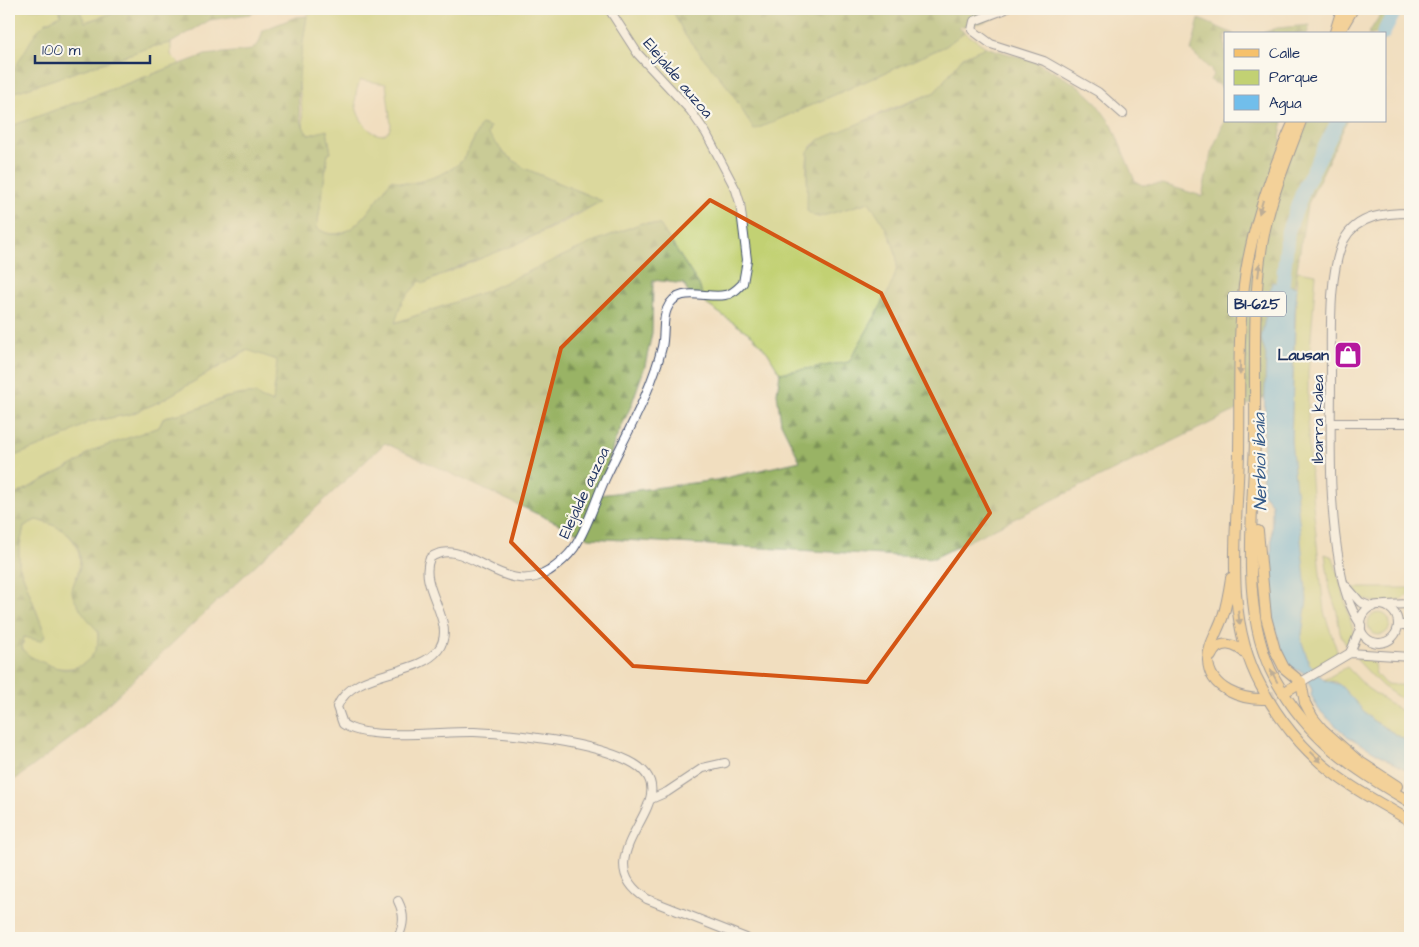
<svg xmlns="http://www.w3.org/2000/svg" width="1419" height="947" viewBox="0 0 1419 947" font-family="'Architects Daughter',sans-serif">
<defs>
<pattern id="forest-firs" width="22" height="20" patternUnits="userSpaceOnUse" patternTransform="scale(1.25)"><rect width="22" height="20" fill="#99b365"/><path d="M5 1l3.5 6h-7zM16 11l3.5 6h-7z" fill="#7c9256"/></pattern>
</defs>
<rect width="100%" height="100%" fill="#fbf7ec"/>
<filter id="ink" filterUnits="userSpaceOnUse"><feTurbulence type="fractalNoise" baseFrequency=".02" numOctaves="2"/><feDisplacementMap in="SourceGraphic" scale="10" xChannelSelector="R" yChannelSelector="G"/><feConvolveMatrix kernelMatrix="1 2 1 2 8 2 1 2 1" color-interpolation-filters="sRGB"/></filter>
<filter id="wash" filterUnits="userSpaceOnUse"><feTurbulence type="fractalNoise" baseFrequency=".0096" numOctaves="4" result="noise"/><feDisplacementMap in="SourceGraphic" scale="20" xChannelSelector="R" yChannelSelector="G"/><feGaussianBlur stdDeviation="1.12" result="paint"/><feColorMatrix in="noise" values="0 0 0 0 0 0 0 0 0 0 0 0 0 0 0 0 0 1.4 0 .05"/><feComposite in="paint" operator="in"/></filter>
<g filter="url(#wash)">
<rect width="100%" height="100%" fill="#f1debf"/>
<!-- green -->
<g fill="#c2d173" stroke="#6e8068" fill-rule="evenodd">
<path d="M9,9H59L61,15L45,23L9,78Z"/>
<path d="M79,9H126L84,22Z"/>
<path d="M312,9H672L685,35L731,91L754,130L946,46L964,32L986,47L963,57L935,92L888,110L812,145C801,163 811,190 807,211L819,217L869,202C881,219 897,243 897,265C897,284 860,341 849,362L780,373L768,353L753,336L706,304L699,285L660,225L642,223L598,240L484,292L394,323L402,301L420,280L425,283C483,255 546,236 601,201L524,168L506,155L488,134L490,127L481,124C475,136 470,149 463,159C454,172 418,185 403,183C399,183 395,181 392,179C375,201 349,251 317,228L328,154L331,153L327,131L309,135L304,131L298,75L307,16ZM361,80L386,84L391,125C385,153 340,115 361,80Z"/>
<path d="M171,43V55L180,64L9,127V94L151,47Z"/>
<path d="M1297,271L1316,274L1308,374V437L1312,495L1324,612L1338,654L1313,668L1309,663L1301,640L1306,600L1292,472L1291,440Z"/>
<path d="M248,350L278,359L273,403L260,398L226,397L192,411L164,417L159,427L94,450L85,455L82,460L9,498V458L61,438L89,422L131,414L159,402Z"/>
<path d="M36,520C62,525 86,542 78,572C77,578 72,583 73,590C74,595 76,603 79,607C85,615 98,626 98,636C101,680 38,674 22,648L24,637L44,638L45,634L19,565V550L24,526Z"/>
<path d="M1325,554L1333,557L1354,633L1347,647L1340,633L1337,612L1330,590Z"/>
<path d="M1353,588H1410C1409,606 1373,605 1361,597C1359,595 1356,591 1353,588Z"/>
<circle cx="1379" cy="624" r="11"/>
<path d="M1356,659L1369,660L1374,664L1376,674L1385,684L1410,686V705L1382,686Z"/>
<path d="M1347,667L1367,688L1410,717V743L1372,720L1336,682L1324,680Z"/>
</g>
<!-- forest -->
<g fill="url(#forest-firs)" stroke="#5a7162" fill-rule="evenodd">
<path d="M59,9H79L85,22L126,9H260L250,14L210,20L171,43L151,47L9,94V78L36,32L45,23L61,15Z"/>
<path d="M672,9H1005C994,23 974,24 958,27L964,32L946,46L754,130L731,91L685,35Z"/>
<path d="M1384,9H1401L1385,41V34H1368Z"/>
<path d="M307,16C303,41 289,118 309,135L327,130L331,153L328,154L317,228C349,252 375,201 392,179C395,180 399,183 403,183C418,185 454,172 463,159C470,149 475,136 481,124L490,127L488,134L506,155L524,168L602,201L515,245L458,267L424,283L420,281L402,301L395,323L484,292L598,240L642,223L660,225L699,285L704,301L691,298L684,284L653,280L652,333L645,366L631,406L614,443L599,495L716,480L800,461L781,423L777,393L780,373L849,362C860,341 897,284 897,265C897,243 881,219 869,202L819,217L814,216L807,211L808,151L819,140L935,92L963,57L986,47L1038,63L1079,86L1094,100L1112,125L1135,181L1142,185L1163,184L1202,196L1211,153L1225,119V121H1283L1280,137L1285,146L1295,140L1308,121H1347L1307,206L1278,390L934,558L589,538L385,443L75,735L9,784V498L82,460L85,455L94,450L159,427L164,417C174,415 184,413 194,410C216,402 234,392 257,394L260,398L273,403L277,360L247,350L159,402L131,414L89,422L61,438L9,458V127L205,55L251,50L259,43L263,30L296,17ZM36,520C63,525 88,543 78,574C75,582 70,588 73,596C78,609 90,621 98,632C101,652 83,671 63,669C55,668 47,664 40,661C32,657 27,656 22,648L24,637L40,641L44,638L45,634L19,565V550L24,526Z"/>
<path d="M1199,19L1234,34H1225V89L1210,80L1213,75L1211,70L1191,51Z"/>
<path d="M1310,25L1307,34H1259L1277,28Z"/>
</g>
<!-- water -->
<path fill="#71beeb" stroke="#4676a4" d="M1272,282L1297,287L1295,313L1291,440L1307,600L1301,640L1309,663L1324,680L1340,685L1372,720L1410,743V772L1347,736L1319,710L1311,695L1312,690L1303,672L1290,668L1286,662L1274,626L1271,597L1272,504L1262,492L1266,355L1261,339Z"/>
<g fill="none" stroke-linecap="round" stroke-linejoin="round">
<!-- river -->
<g stroke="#71beeb" stroke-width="14">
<path d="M1383,34L1396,9"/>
<path d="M1281,301L1288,231L1305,186L1338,121"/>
</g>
</g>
</g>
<g filter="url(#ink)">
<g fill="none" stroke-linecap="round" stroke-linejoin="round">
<!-- major-tunnel -->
<path stroke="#c6bbac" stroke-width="10" stroke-dasharray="10 5" stroke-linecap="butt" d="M1266,699L1288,690"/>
<defs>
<g id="minor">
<path d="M609,9L638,54L690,110L706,133L736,190L740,203L747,260L743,283C738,288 733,294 725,295C706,299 677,284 667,309C662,320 665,335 662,347C651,393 625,436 605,479C595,501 588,527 574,548C568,556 558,565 549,571C503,600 465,533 430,558C417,588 459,623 438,650C417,677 352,669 337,707L343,724C368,742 442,731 474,732C517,734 591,742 629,761C699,796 576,854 647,899L746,938"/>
<path d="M1006,9L974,21L972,30L991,44L1044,61L1098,92L1123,114"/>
<path d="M1331,423H1410"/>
<path d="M1347,587L1360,602L1372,607"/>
<path d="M1385,605L1410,604"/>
<circle cx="1379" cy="624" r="19"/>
<path d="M1361,625C1348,606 1342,583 1339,561C1328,499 1331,435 1331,372C1331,336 1328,272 1344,240C1357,215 1386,213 1410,213"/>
<path d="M1398,625H1406L1410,629"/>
<path d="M1350,653L1361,627"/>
<path d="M1301,682L1350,653L1410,657"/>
<path d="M651,799L667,792L703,768L725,763"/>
<path d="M398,901C405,915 404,924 398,938"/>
</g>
<g id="major">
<path d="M1335,32L1342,9"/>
<path d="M1338,34L1353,9"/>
<path d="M1294,121C1272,170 1255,218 1246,271C1237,330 1240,391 1239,451C1238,528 1222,615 1261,686C1278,719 1304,751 1333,773C1357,792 1385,805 1410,821"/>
<path d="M1301,121C1288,156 1273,192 1265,229C1251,296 1256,368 1255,437C1254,511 1238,612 1275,679C1310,741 1351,767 1410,802"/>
<path d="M1258,531L1266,617L1275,650L1284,668L1301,682L1305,703L1313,718L1322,729L1357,760L1397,786"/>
<path d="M1231,578C1229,591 1227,604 1223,616C1218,631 1208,645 1208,660C1209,690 1243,700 1266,699"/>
<path d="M1211,656C1219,638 1236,644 1247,655"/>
<path d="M1288,690L1301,682"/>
</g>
</defs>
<!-- minor casing -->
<use href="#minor" stroke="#3b496d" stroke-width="10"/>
<!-- major casing -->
<use href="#major" stroke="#3b496d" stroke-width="12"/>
<!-- minor -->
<use href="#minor" stroke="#fff" stroke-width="8"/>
<!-- major -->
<use href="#major" stroke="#f6c16b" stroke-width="10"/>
</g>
<!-- one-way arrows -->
<defs><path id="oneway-solid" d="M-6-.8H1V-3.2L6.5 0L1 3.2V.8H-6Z" transform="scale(1.25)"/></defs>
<g fill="#7e7164">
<use href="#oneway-solid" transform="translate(1261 207) rotate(106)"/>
<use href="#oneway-solid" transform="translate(1259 270) rotate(-83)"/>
<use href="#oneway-solid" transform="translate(1240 368) rotate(91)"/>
<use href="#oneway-solid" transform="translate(1239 618) rotate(83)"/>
<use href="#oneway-solid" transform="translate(1274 676) rotate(-118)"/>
<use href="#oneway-solid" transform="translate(1316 757) rotate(44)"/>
</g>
</g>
<!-- marked area -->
<path d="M0 0H1419V947H0ZM710,200L881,293L990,513L867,682L633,666L511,542L561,348Z" fill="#f1debf" fill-opacity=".55" fill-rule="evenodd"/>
<path fill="none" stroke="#d45514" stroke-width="4" stroke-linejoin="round" d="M710,200L881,293L990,513L867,682L633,666L511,542L561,348Z"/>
<!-- icons -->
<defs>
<symbol id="shop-square" viewBox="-11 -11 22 22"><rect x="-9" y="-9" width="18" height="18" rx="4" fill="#b5179e" stroke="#fbf7ec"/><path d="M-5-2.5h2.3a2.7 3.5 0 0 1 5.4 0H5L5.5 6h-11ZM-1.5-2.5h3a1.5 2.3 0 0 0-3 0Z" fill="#fff"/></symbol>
</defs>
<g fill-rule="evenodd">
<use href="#shop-square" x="1332" y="339" width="32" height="32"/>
</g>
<g text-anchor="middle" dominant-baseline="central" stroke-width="4.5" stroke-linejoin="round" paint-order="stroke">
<!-- shield labels -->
<rect fill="#fbf7ec" stroke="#5e6b89" stroke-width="1" x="1228" y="291.5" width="58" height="25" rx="4"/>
<g font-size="15" font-weight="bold" fill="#1b2f5e">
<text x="1257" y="304">BI-625</text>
</g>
<!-- street labels -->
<g font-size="16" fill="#1b2f5e" stroke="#fbf7ec">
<text transform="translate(678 78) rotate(50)">Elejalde auzoa</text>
<text transform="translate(1318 419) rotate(-90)">Ibarra kalea</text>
<text transform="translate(584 493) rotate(-65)">Elejalde auzoa</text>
</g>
<!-- poi labels -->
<g font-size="16" font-weight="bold" fill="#1b2f5e" stroke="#fbf7ec" text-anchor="end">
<text x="1329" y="355">Lausan</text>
</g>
<!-- water labels -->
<g font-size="18" font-style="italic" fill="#355a88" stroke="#fbf7ec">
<text transform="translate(1260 462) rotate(-91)">Nerbioi ibaia</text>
</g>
</g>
<!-- margin -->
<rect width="1419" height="947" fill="none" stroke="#fbf7ec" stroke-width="30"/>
<!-- legend -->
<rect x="1224" y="32" width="162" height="90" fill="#fbf7ec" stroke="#a1a7b3"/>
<rect x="1234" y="49" width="25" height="8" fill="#f6c16b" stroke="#a1a7b3"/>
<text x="1269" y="58" font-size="15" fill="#1b2f5e">Calle</text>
<rect x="1234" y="70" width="25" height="15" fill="#c2d173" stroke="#a1a7b3"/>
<text x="1269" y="82" font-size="15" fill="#1b2f5e">Parque</text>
<rect x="1234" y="95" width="25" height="15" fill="#71beeb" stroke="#a1a7b3"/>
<text x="1269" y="108" font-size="15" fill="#1b2f5e">Agua</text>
<!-- scale -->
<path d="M35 55v8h115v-8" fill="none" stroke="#1b2f5e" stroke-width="2.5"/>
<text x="42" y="55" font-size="15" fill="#1b2f5e" stroke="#fbf7ec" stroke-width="4" paint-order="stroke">100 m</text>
</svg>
